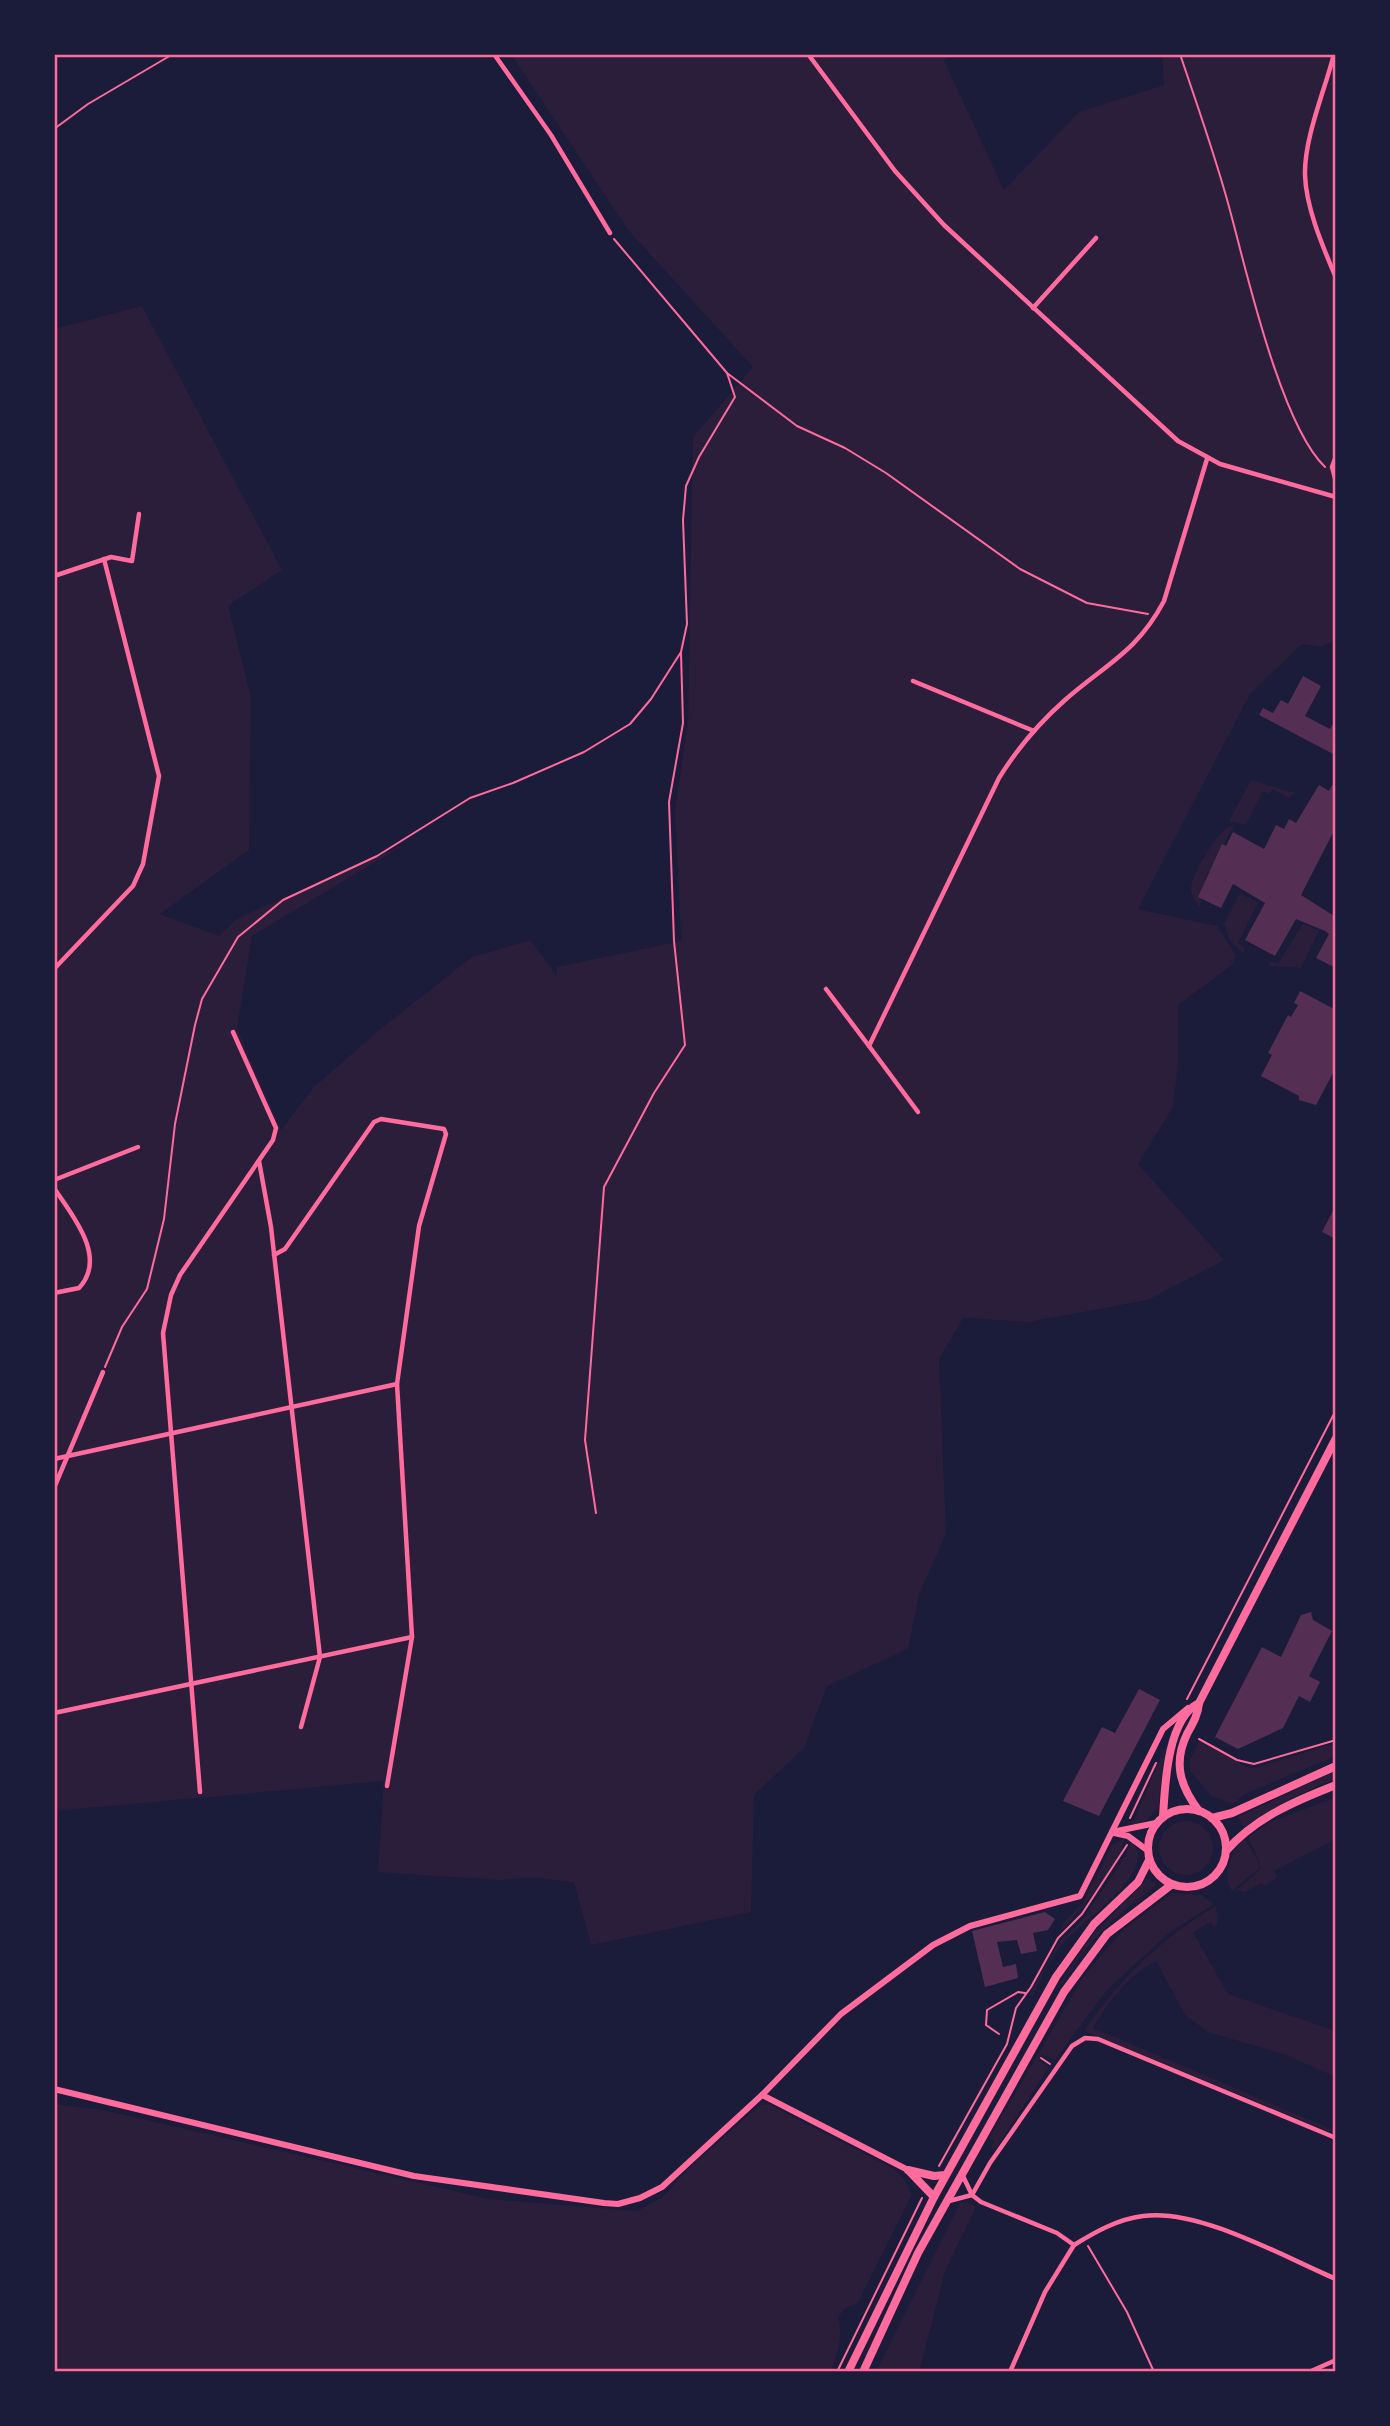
<svg xmlns="http://www.w3.org/2000/svg" width="1390" height="2426" viewBox="0 0 1390 2426" font-family="'Work Sans',sans-serif">
<rect width="100%" height="100%" fill="#1b1b3a"/>
<!-- green -->
<g fill="#2a1e3b">
<path d="M511,54H954L944,60L1004,190L1079,112L1164,85L1162,54H1336V640L1321,647L1302,644L1250,694L1138,909L1217,926L1236,955L1232,965L1178,1005V1065L1173,1107L1138,1164L1224,1260L1148,1300L1029,1322L963,1318L939,1359L946,1534L919,1594L908,1649L827,1686L804,1748L754,1795L751,1912L591,1945L574,1882L534,1878L498,1880L378,1872L384,1781L54,1811V329L142,306L282,570L228,606L251,697L249,850L160,914L219,936L238,918L404,845L252,936L237,1029L281,1130L314,1087L378,1031L472,957L531,940L557,977V967L681,941L675,811L688,721L693,437L753,367L629,231Z"/>
<path d="M1251,780L1295,793L1289,798L1273,789L1269,794L1263,791L1246,825L1229,821Z"/>
<path d="M1234,825L1204,880L1206,882L1200,907C1195,901 1190,895 1191,887C1194,872 1218,827 1234,825Z"/>
<path d="M1240,893L1258,903L1238,943L1245,948L1243,953L1230,940L1224,924Z"/>
<path d="M1303,923L1319,931L1301,968L1268,966L1270,961L1278,964Z"/>
<path d="M1171,1734L1164,1754L1158,1808L1146,1821L1132,1825Z"/>
<path d="M1200,1741L1246,1767L1255,1768L1336,1743V1756L1245,1794L1233,1804L1211,1796L1190,1771V1759Z"/>
<path d="M1333,1772L1336,1778L1294,1797L1243,1827L1238,1817Z"/>
<path d="M1336,1797V1839L1274,1871L1277,1878L1264,1886L1262,1883L1245,1892L1237,1890L1260,1870L1259,1860L1248,1838L1268,1823Z"/>
<circle cx="1186" cy="1848" r="27"/>
<path d="M1244,1838L1258,1860L1259,1868L1232,1891C1221,1876 1232,1850 1244,1838Z"/>
<path d="M1124,1839C1124,1860 1075,1918 1059,1933L1064,1922L1083,1903L1112,1845Z"/>
<path d="M1131,1841C1162,1869 1080,1923 1062,1944C1049,1958 1041,1980 1032,1996L1030,1994L1060,1941L1083,1919L1127,1854Z"/>
<path d="M1148,1878L1157,1885C1119,1913 1085,1942 1063,1984L1060,1983L1092,1936Z"/>
<path d="M1172,1893L1202,1895L1214,1904L1169,1933L1106,1991L1055,2060L1042,2055L1039,2061L1049,2067L997,2147L991,2149L994,2141L989,2138L1085,1974L1124,1929Z"/>
<path d="M1216,1906L1218,1920L1215,1930L1211,1922L1193,1932L1228,1994L1336,2031V2077L1283,2054L1208,2032L1185,2015L1156,1961C1130,1973 1107,2004 1093,2028L1336,2131V2134L1084,2031C1120,1979 1161,1938 1216,1906Z"/>
<path d="M54,2104L103,2110L489,2199L637,2211L664,2196L689,2168L760,2105L768,2104L892,2168L905,2180L912,2195L858,2303L844,2309L838,2318C844,2336 837,2354 830,2372H54Z"/>
<path d="M967,2202L976,2207L945,2271L919,2372H876L960,2203Z"/>
</g>
<!-- building -->
<g fill="#542f53">
<path d="M1303,676L1321,686L1305,716L1330,729L1336,719L1335,755L1259,715L1263,708L1273,713L1281,700L1288,704Z"/>
<path d="M1319,785L1329,791L1332,785L1336,787V827L1301,895L1336,917V968L1316,958L1329,934L1325,931L1296,919L1275,956L1245,940L1265,903L1233,884L1221,908L1198,897L1222,844L1226,846L1233,832L1264,849L1276,825L1284,829L1289,819L1296,823Z"/>
<path d="M1300,991L1336,1010V1074L1333,1073L1316,1105L1299,1100V1096L1261,1076L1272,1055L1268,1053L1288,1015L1291,1017L1298,1005L1294,1003Z"/>
<path d="M1336,1205V1239L1322,1232Z"/>
<path d="M1311,1612L1313,1620L1332,1631L1309,1676L1320,1682L1310,1702L1299,1696L1283,1728L1238,1749L1215,1737L1262,1647L1281,1657L1301,1615Z"/>
<path d="M1139,1689L1160,1700L1099,1816L1063,1801L1102,1727L1115,1733Z"/>
<path d="M1045,1912L1055,1919L1048,1930L1033,1933L1037,1951L1021,1954L1017,1940L997,1942L1003,1967L1016,1964L1018,1978L985,1987L972,1931Z"/>
</g>
<g fill="none" stroke-linecap="round" stroke-linejoin="round">
<!-- path -->
<g stroke="#ff6b9d" stroke-width="2">
<path d="M1180,54C1198,108 1218,163 1232,218C1248,278 1282,426 1325,467"/>
<path d="M54,129L88,104L173,54"/>
<path d="M614,239L727,373L797,426L845,448L886,473L1020,569L1087,603L1148,614"/>
<path d="M105,1367L122,1327L147,1289L164,1219L175,1124L195,1025L202,999L238,937L283,900L377,856L470,798L513,783L584,752L630,724L651,699L681,652L687,624L683,520L686,486L699,457L735,397L727,373"/>
<path d="M596,1513L585,1440L604,1187L654,1093L685,1045L674,941L669,802L683,723L681,653"/>
<path d="M1187,1699L1336,1410"/>
<path d="M1199,1739L1237,1760L1254,1764L1336,1740"/>
<path d="M1130,1818L1156,1763"/>
<path d="M999,2034L986,2025L987,2010L1018,1992L1025,1993"/>
<path d="M1041,2058L1050,2064"/>
<path d="M939,2166L1007,2044L1016,2008L1031,1987L1058,1938L1082,1914L1127,1845"/>
<path d="M1088,2246L1127,2312L1154,2372"/>
<path d="M837,2372L922,2198"/>
</g>
<!-- minor -->
<g stroke="#ff6b9d" stroke-width="4.5">
<path d="M494,54L551,135L610,233"/>
<path d="M808,54L895,171L944,225L1178,441L1220,464L1336,497"/>
<path d="M1334,54C1325,90 1304,138 1305,175C1306,208 1323,247 1336,278"/>
<path d="M1033,308L1096,238"/>
<path d="M1336,456L1332,467L1336,482"/>
<path d="M54,576L111,557L132,561L139,514"/>
<path d="M913,681L1034,731"/>
<path d="M54,969L133,886L143,864L159,776L104,559"/>
<path d="M826,989L869,1046L999,778C1017,749 1039,723 1065,700C1106,664 1137,652 1164,601L1207,459"/>
<path d="M869,1046L918,1112"/>
<path d="M259,1161L271,1227L320,1657L301,1727"/>
<path d="M54,1180L138,1147"/>
<path d="M54,1188C72,1215 108,1257 79,1288L54,1293"/>
<path d="M274,1255L285,1249L374,1122L381,1119L444,1129L446,1134L419,1226L397,1384L412,1637L387,1786"/>
<path d="M54,1459L397,1384"/>
<path d="M54,1488L103,1372"/>
<path d="M54,1713L412,1637"/>
<path d="M200,1792L163,1333L171,1295L180,1275L273,1140L276,1128L233,1032"/>
<path d="M962,2174L972,2195L981,2202L1057,2233L1074,2245C1095,2232 1118,2219 1143,2216C1199,2208 1284,2257 1336,2279"/>
<path d="M972,2195L990,2163L1072,2046L1085,2038L1098,2039L1336,2138"/>
<path d="M949,2201L972,2195"/>
<path d="M1010,2372L1045,2292L1074,2245"/>
<path d="M1309,2372L1336,2360"/>
</g>
<!-- tertiary -->
<g stroke="#ff6b9d" stroke-width="6">
<path d="M1112,1832L1156,1823"/>
<path d="M1114,1833L1128,1836L1147,1850"/>
<path d="M54,2089L414,2176L604,2203L618,2204L640,2198L662,2187L762,2095L841,2014L933,1945L970,1926L1080,1896L1163,1729L1188,1708"/>
<path d="M762,2095L908,2170"/>
</g>
<!-- primary -->
<g stroke="#ff6b9d" stroke-width="8">
<circle cx="1187" cy="1848" r="39"/>
<path d="M1199,1811C1180,1786 1173,1763 1187,1734C1193,1723 1198,1715 1199,1703L1336,1438"/>
<path d="M1163,1817C1165,1785 1167,1719 1199,1703"/>
<path d="M908,2170L934,2176L945,2175"/>
<path d="M910,2172L934,2197"/>
<path d="M848,2372L934,2197L1056,1977L1094,1924L1138,1882L1149,1860"/>
<path d="M863,2372L918,2253L1064,1992L1107,1934L1171,1885"/>
</g>
<!-- trunk -->
<g stroke="#ff6b9d" stroke-width="8">
<path d="M1212,1818L1232,1813L1336,1766"/>
<path d="M1226,1851C1255,1818 1295,1801 1336,1785"/>
</g>
</g>
<!-- border -->
<rect width="1390" height="2426" fill="none" stroke="#1b1b3a" stroke-width="112"/>
<rect x="56" y="56" width="1278" height="2314" fill="none" stroke="#ff6b9d" stroke-width="2.5"/>
</svg>
